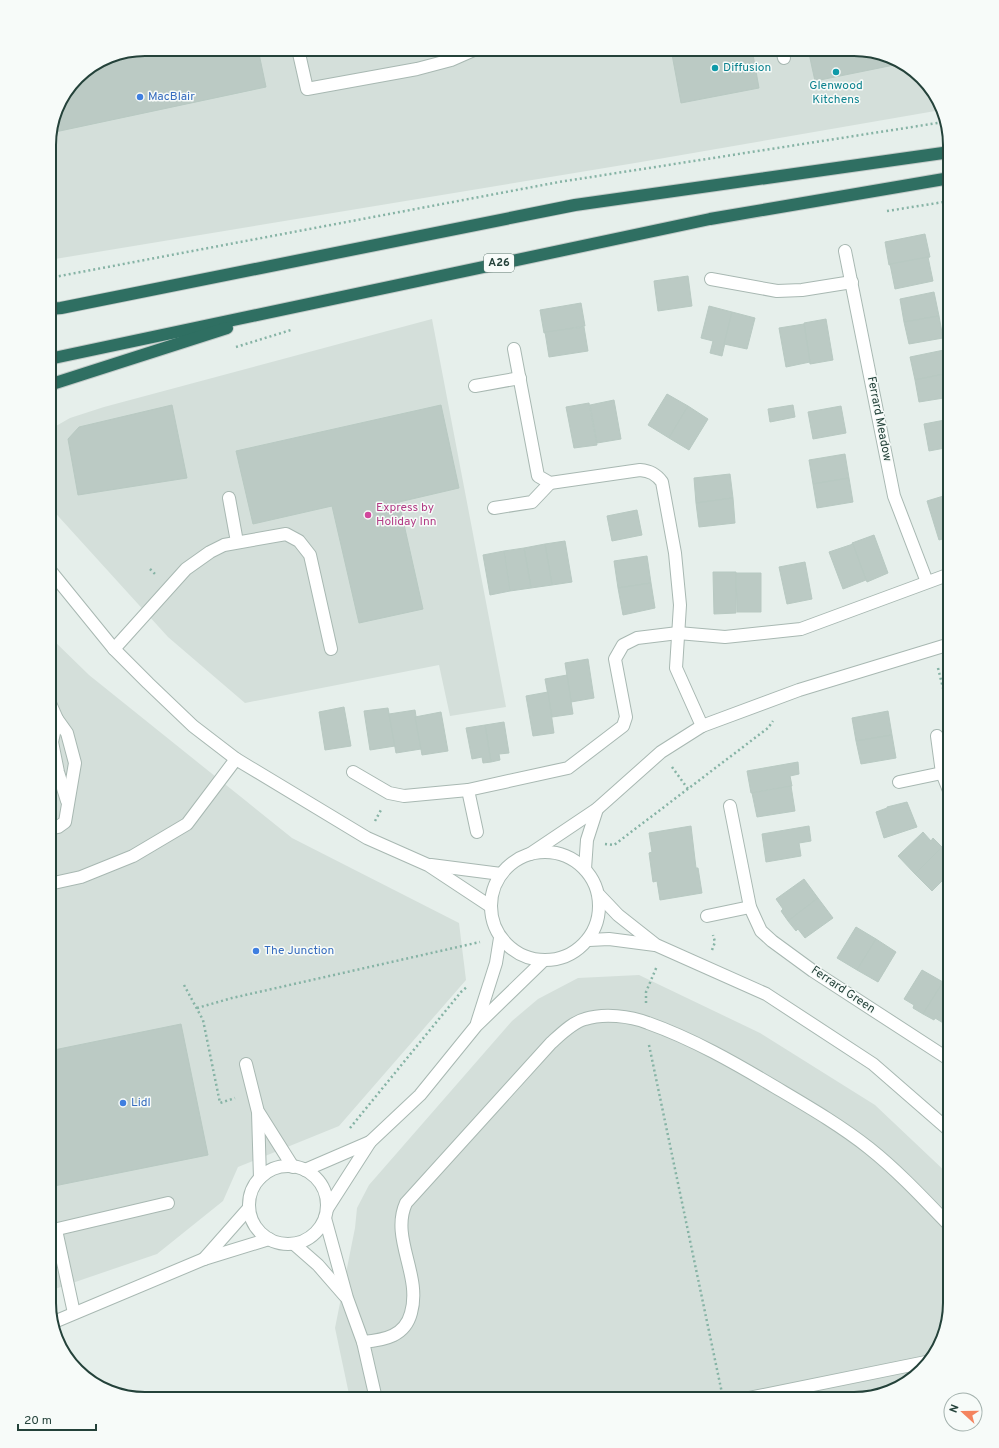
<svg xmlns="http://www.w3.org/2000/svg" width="999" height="1448" viewBox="0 0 999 1448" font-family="Overpass,sans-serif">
<rect width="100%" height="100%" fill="#e6efeb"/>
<!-- built -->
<g fill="#d4dfda">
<path d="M145,49H860L902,62L937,97L941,110L641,162L49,260V139L56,108L108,56Z"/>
<path d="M432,319L506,707L450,716L439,665L245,703L168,637L49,506V430L70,418L104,407Z"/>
<path d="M49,636L89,675L292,838L459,923L466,980L339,1126L238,1167L223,1201L157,1254L49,1291Z"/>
<path d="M639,975L760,1033L875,1105L950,1176V1304L937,1351L902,1386L855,1399H350L335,1328L355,1228L357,1208L369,1185L512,1021L538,999L578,978Z"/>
</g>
<!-- building -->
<g fill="#bbcac4" stroke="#b8c9c2">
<path d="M145,49H258L266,87L55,132L53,122L56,108L77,77L108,56Z"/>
<path d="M671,49H752L759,88L681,103Z"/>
<path d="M808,49H860L904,63L815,81Z"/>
<path d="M925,234L930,257L889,265L885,242Z"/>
<path d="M928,257L933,281L895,289L890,264Z"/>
<path d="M688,276L692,306L658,311L654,281Z"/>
<path d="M934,292L939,316L904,322L900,299Z"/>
<path d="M581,303L585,326L544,333L540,310Z"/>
<path d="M709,306L732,312L722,356L710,353L713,341L701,338Z"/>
<path d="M732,312L755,318L747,349L724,344Z"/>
<path d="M939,316L943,338L909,344L904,322Z"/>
<path d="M826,319L833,360L810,364L804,323Z"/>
<path d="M804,324L810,362L786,367L779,328Z"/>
<path d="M584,327L588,351L549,357L545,332Z"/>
<path d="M944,350L949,373L915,380L910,357Z"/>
<path d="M949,373L950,397L919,402L915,380Z"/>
<path d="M667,394L688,406L669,438L648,425Z"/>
<path d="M614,400L621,439L597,443L590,405Z"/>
<path d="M589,403L597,445L574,448L566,407Z"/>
<path d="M172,405L187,478L78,495L68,439L79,427Z"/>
<path d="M441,405L459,488L399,502L423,609L359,623L332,506L253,524L236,451Z"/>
<path d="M793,405L795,417L770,422L768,409Z"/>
<path d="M688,406L708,419L689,450L669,438Z"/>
<path d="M841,406L846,433L813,439L808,412Z"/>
<path d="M950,419V447L929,451L924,424Z"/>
<path d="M845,454L849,478L813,484L809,460Z"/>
<path d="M730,474L733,498L696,503L694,478Z"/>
<path d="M849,478L853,502L817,508L813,484Z"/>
<path d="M950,494V537L939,540L927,501Z"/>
<path d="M733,498L735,523L699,527L696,503Z"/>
<path d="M637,510L642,535L612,541L607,516Z"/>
<path d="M874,535L888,573L867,582L852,543Z"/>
<path d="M565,541L572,582L552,585L545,544Z"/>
<path d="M545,544L552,585L531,588L524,548Z"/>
<path d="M853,544L866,580L843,589L829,552Z"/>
<path d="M524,548L531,588L510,591L504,551Z"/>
<path d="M504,551L510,591L490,595L483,555Z"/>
<path d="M647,556L651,583L618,588L614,561Z"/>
<path d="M805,562L812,599L787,604L779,567Z"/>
<path d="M713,572H736V613L714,614Z"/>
<path d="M736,573H761V612H737Z"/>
<path d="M651,583L655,608L623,615L618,588Z"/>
<path d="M588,659L594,698L571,702L565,663Z"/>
<path d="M567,675L573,714L552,717L545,679Z"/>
<path d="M548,692L554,733L533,736L526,696Z"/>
<path d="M344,707L351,746L325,750L319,712Z"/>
<path d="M388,708L395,746L370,750L364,711Z"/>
<path d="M415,710L421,749L396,753L389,714Z"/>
<path d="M888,711L892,735L856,741L852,718Z"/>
<path d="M441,712L448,751L422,755L415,717Z"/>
<path d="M504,722L509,753L499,754L500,760L491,762L485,725Z"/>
<path d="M485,725L491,762L483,763L482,757L472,759L466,728Z"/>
<path d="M892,735L896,758L861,764L856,741Z"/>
<path d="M798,762L799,774L790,776L792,786L751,793L747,771Z"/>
<path d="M791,786L795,811L757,817L752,793Z"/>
<path d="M907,802L917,827L884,838L876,812L887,808V807Z"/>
<path d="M691,826L696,868H698L702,893L660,900L657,881L653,882L649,853L652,852L649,833Z"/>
<path d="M809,826L811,841L799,843L801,856L766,862L762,834Z"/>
<path d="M923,832L931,841L933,838L942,847L915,874L898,856Z"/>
<path d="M942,847L950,856L948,858L950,860V873L932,891L915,874Z"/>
<path d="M804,879L818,898L788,921L781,911L783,909L776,899Z"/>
<path d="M818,898L833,918L805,938L798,929L796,931L788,921Z"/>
<path d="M856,927L876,939L857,970L837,958Z"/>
<path d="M876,939L896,952L878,982L857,970Z"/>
<path d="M922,970L943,982L923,1014L913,1008L914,1005L904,999Z"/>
<path d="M943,982L950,986V1017L945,1024L935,1018L934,1020L923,1014Z"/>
<path d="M181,1024L208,1155L49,1187V1051Z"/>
</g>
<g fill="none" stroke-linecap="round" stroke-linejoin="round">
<defs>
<g id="minor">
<path d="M298,49L307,89L417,69L451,60L476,49"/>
<path d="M782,49L784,58"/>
<path d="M845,251L894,496L927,582"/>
<path d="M711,279L777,291L802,290L852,282"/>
<path d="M514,349L538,476L550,483L640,470C650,471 656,474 662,482L675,553L680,605L676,668L702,726"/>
<path d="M475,386L520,378"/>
<path d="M229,498L237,542"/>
<path d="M494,508L532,502L550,483"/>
<path d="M49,569L114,649L148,683L193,726L236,759L367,838L428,865L490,906"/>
<path d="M114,649L186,569L210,552L224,545L286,534L299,541L310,555L331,649"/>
<path d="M57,719L52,742L58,772L67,801"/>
<path d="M937,736L942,773L950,793"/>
<path d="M353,772L389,793L404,796L468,790L568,768L623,726L626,717L615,659L623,645L637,638L678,633L725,637L801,629L950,574"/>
<path d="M899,782L942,773"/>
<path d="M468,790L477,832"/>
<path d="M730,806L750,907L761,931L772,941L813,971L950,1060"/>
<path d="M49,829L58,827L65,822L75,763L67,733L57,719L49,701"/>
<circle cx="545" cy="906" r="54"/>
<path d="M530,854L597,809L661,752L702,726L799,690L950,644"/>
<path d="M431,865L501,874"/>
<path d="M585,869L587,840L597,809"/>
<path d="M49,884L81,877L133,856L187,824L236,759"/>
<path d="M599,895L618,915L656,945L766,994L873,1064L950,1131"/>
<path d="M707,916L750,907"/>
<path d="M589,940L609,939L655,945"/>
<path d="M477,1023L496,963L500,938"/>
<path d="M246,1064L258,1112L260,1178"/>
<path d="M259,1113L293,1167"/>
<circle cx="288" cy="1205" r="39"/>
<path d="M305,1170L370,1142"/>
<path d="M327,1209L370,1142L420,1095L476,1026L543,961"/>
<path d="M325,1218L347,1298L363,1342L376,1399"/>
<path d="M56,1230L74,1313"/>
<path d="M49,1231L168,1203"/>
<path d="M294,1244L318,1265L345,1296"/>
<path d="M204,1259L249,1208"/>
<path d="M54,1322L204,1259L269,1239"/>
<path d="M363,1342C385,1340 405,1336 411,1313C422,1275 390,1238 406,1203L551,1043C561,1034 573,1022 585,1019C604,1013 630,1016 648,1023C693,1039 735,1063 775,1087C807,1106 840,1125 869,1148C898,1171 924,1199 950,1226"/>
<path d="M744,1399L926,1362"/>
</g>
<g id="highway">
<path d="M49,309L61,308L575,205L950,152"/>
<path d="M49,359L710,219L950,178"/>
<path d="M49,385L227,328"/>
</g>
</defs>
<!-- minor casing -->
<use href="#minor" stroke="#a8b8b2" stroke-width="14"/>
<!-- highway casing -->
<use href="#highway" stroke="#c2cac8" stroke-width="14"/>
<!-- path -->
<g stroke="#86b3a5" stroke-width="2.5" stroke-dasharray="2 3" stroke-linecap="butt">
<path d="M887,211L950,201"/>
<path d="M49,278L559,182L944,122"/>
<path d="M236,347L291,330"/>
<path d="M150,569L155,574"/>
<path d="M938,668L950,716L947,721"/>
<path d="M672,767L688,789"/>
<path d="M375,821L381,810"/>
<path d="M605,844L614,845L768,728L773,721"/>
<path d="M712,950L715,942L713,935"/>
<path d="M184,985L203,1020L220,1103L235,1098"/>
<path d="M646,1003V992L657,966"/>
<path d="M197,1008L232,998L480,942"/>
<path d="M649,1045L723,1398"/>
<path d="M350,1128L461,992L468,986"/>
</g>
<!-- minor -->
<use href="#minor" stroke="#fff" stroke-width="12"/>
<!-- highway -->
<use href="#highway" stroke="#2f6f62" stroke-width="12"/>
</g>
<!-- markers -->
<g fill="#0f9aa8" stroke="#f7fbf9" stroke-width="1.5">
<circle cx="715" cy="68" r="4"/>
<circle cx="836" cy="72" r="4"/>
</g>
<g fill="#3f7fe0" stroke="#f7fbf9" stroke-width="1.5">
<circle cx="140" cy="97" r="4"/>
<circle cx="256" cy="951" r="4"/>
<circle cx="123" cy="1103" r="4"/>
</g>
<circle fill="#d1479c" stroke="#f7fbf9" stroke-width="1.5" cx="368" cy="515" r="4"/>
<g text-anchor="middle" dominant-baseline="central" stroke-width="3" stroke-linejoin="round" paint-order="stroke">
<!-- shield labels -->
<rect fill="#f7fbf9" stroke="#637a73" stroke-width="1" x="484" y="254" width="30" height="18" rx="3"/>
<g font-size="11" font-weight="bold" fill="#24423a">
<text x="499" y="263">A26</text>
</g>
<!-- culture labels -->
<g font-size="12" fill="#0d838f" stroke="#f7fbf9" text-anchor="start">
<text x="723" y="68">Diffusion</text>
<text x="836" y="86" text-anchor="middle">Glenwood<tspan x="836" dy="14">Kitchens</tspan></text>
</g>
<!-- shop labels -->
<g font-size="12" fill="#366cbe" stroke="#f7fbf9" text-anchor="start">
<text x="148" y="97">MacBlair</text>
<text x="264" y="951">The Junction</text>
<text x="131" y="1103">Lidl</text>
</g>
<!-- street labels -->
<g font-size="12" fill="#24423a" stroke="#f7fbf9">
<text transform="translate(879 419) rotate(79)">Ferrard Meadow</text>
<text transform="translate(843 990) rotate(34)">Ferrard Green</text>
</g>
<!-- hotel labels -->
<g font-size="12" fill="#b23c85" stroke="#f7fbf9" text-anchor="start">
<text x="376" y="508">Express by<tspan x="376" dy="14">Holiday Inn</tspan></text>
</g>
</g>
<!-- crop -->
<path d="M0 0H999V1448H0ZM145 56H854A89 89 0 0 1 943 145V1303A89 89 0 0 1 854 1392H145A89 89 0 0 1 56 1303V145A89 89 0 0 1 145 56Z" fill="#f7fbf9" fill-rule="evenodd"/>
<path fill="none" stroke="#24423a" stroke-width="2" d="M145 56H854A89 89 0 0 1 943 145V1303A89 89 0 0 1 854 1392H145A89 89 0 0 1 56 1303V145A89 89 0 0 1 145 56Z"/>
<!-- north arrow -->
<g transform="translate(963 1412) rotate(291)"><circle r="19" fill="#f7fbf9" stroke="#a3b1ad"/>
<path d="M0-3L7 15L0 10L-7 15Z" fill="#f4845f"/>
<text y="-6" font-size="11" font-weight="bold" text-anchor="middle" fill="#24423a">N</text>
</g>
<!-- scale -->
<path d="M18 1424v6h78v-6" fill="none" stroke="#24423a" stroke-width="2"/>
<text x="24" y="1424" font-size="12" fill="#24423a" stroke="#f7fbf9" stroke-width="3" paint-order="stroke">20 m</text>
</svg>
